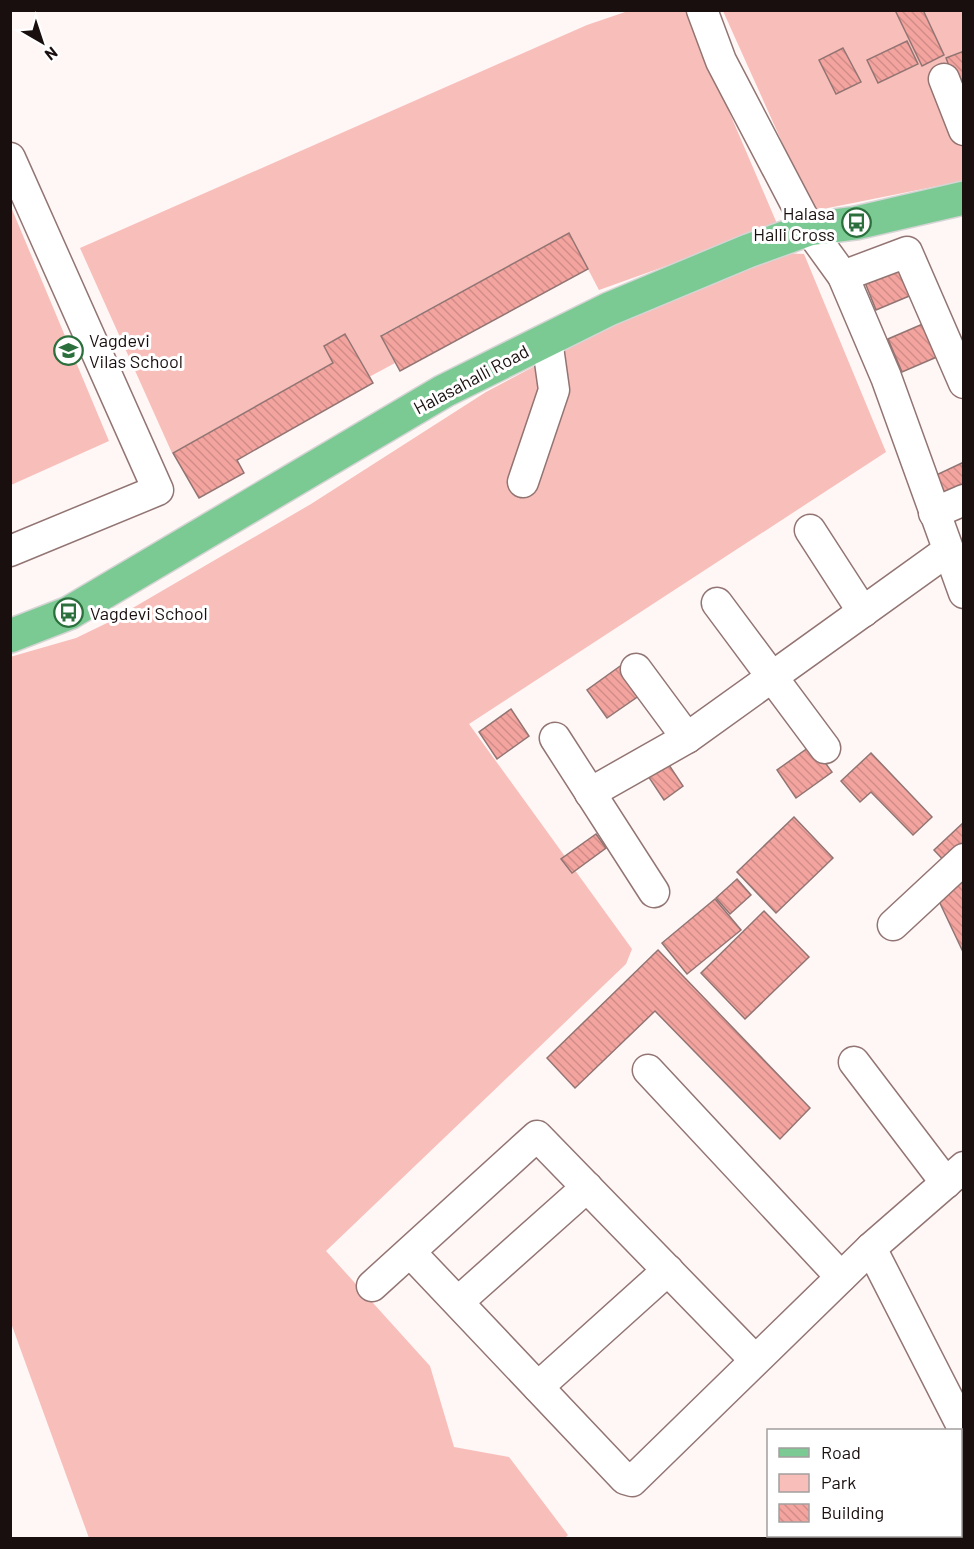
<svg xmlns="http://www.w3.org/2000/svg" width="974" height="1549" viewBox="0 0 974 1549" font-family="Barlow,sans-serif">
<defs>
<pattern id="building-back-hatch" width="6" height="6" patternUnits="userSpaceOnUse" patternTransform="scale(1.5)"><rect width="6" height="6" fill="#f4a49f"/><path d="M-1 5l2 2M0 0l6 6M5-1l2 2" fill="none" stroke="#d18c88"/></pattern>
</defs>
<rect width="100%" height="100%" fill="#fef7f6"/>
<!-- green -->
<g fill="#f8beba">
<path d="M631,10L686,11L778,226L599,290L569,233L381,335L395,363L369,377L345,334L324,346L333,363L172,453L80,248L587,25Z"/>
<path d="M723,11H963V181L813,211Z"/>
<path d="M11,207L109,441L11,485H10Z"/>
<path d="M781,253L804,254L886,452L469,724L632,949L626,964L326,1251L430,1366L454,1447L509,1457L568,1535L565,1538H89L11,1323L10,657L76,638L107,623L311,504L486,392L656,302Z"/>
</g>
<!-- building -->
<g fill="url(#building-back-hatch)" stroke="#927573" stroke-width="1.5">
<path d="M895,10H923L944,55L922,66Z"/>
<path d="M907,41L918,64L878,83L867,60Z"/>
<path d="M843,48L861,82L836,94L819,60Z"/>
<path d="M964,51V100H962L946,58Z"/>
<path d="M569,233L588,269L400,371L381,336Z"/>
<path d="M901,265L914,294L876,310L864,280Z"/>
<path d="M925,323L939,356L902,372L888,339Z"/>
<path d="M345,334L373,383L237,460L244,473L199,498L173,453L333,363L324,346Z"/>
<path d="M964,462V495L946,502L934,476Z"/>
<path d="M623,664L643,693L607,718L587,690Z"/>
<path d="M511,709L529,736L497,759L479,732Z"/>
<path d="M812,745L832,772L796,798L777,770Z"/>
<path d="M871,753L932,817L913,835L871,792L860,802L841,781Z"/>
<path d="M665,759L683,786L664,800L646,773Z"/>
<path d="M794,817L833,858L776,913L737,872Z"/>
<path d="M964,822V856L951,868L934,850Z"/>
<path d="M596,834L606,848L572,873L561,859Z"/>
<path d="M964,877V954L938,899Z"/>
<path d="M737,879L751,895L730,914L716,898Z"/>
<path d="M715,899L741,930L687,974L662,943Z"/>
<path d="M764,911L809,957L745,1019L701,973Z"/>
<path d="M658,950L810,1108L780,1139L655,1011L575,1088L547,1058Z"/>
</g>
<g fill="none" stroke-linecap="round" stroke-linejoin="round">
<defs>
<g id="minor">
<path d="M702,10L721,61L809,229L843,276L886,377L964,593"/>
<path d="M944,79L964,130"/>
<path d="M10,158L158,490L10,551"/>
<path d="M843,276L907,252L964,383"/>
<path d="M523,482L554,390L547,340"/>
<path d="M934,513L964,500"/>
<path d="M810,530L863,612"/>
<path d="M717,603L825,748"/>
<path d="M636,669L687,738"/>
<path d="M555,738L654,892"/>
<path d="M590,793L687,738L946,552"/>
<path d="M893,925L964,859"/>
<path d="M854,1062L946,1183"/>
<path d="M648,1070L841,1277"/>
<path d="M871,1248L964,1430"/>
<path d="M410,1252L625,1479L632,1481L871,1248L964,1167"/>
<path d="M372,1286L537,1136L755,1360"/>
<path d="M458,1302L587,1187"/>
<path d="M538,1387L668,1270"/>
</g>
<path id="major" d="M10,636L69,613L444,391L609,309L748,251L809,229L856,223L964,198"/>
</defs>
<!-- minor casing -->
<use href="#minor" stroke="#927573" stroke-width="33"/>
<!-- major casing -->
<use href="#major" stroke="#d6d4d4" stroke-width="36"/>
<!-- minor -->
<use href="#minor" stroke="#fff" stroke-width="30"/>
<!-- major -->
<use href="#major" stroke="#7bca94" stroke-width="33"/>
</g>
<!-- icons -->
<defs>
<symbol id="bus-ring" viewBox="-11 -11 22 22"><circle r="9.5" fill="#fff" stroke="#2b703c" stroke-width="1.5"/><path d="M-5-6H5V4H4V6H2V4H-2V6H-4V4H-5ZM-3.5-4V0h7V-4ZM-3.5 1.2v1.5H-2V1.2ZM2 1.2v1.5H3.5V1.2Z" fill="#2b703c"/></symbol>
<symbol id="school-ring" viewBox="-11 -11 22 22"><circle r="9.5" fill="#fff" stroke="#2b703c" stroke-width="1.5"/><path d="M0-5L7-2L0 1L-7-2ZM-4 1L0 2.5L4 1V4Q0 6-4 4Z" fill="#2b703c"/></symbol>
</defs>
<g fill-rule="evenodd">
<use href="#bus-ring" x="840" y="206" width="33" height="33"/>
<use href="#school-ring" x="52" y="334" width="33" height="33"/>
<use href="#bus-ring" x="52" y="596" width="33" height="33"/>
</g>
<g text-anchor="middle" dominant-baseline="central" stroke-width="6" stroke-linejoin="round" paint-order="stroke">
<!-- poi labels -->
<g font-size="18" fill="#1a0f0f" stroke="#fff" text-anchor="start">
<text x="835" y="213" text-anchor="end">Halasa<tspan x="835" dy="21">Halli Cross</tspan></text>
<text x="89" y="340">Vagdevi<tspan x="89" dy="21">Vilas School</tspan></text>
<text x="90" y="613">Vagdevi School</text>
</g>
<!-- street labels -->
<g font-size="18" fill="#1a0f0f" stroke="#fff">
<text transform="translate(471 379) rotate(-28)">Halasahalli Road</text>
</g>
</g>
<!-- border -->
<rect width="974" height="1549" fill="none" stroke="#1a0f0f" stroke-width="24"/>
<!-- legend -->
<rect x="767" y="1429" width="195" height="108" fill="#ffffff" stroke="#a39f9f" stroke-width="1.5"/>
<rect x="779" y="1448" width="30" height="9" fill="#7bca94" stroke="#a39f9f" stroke-width="1.5"/>
<text x="821" y="1459" font-size="18" fill="#1a0f0f">Road</text>
<rect x="779" y="1474" width="30" height="18" fill="#f8beba" stroke="#a39f9f" stroke-width="1.5"/>
<text x="821" y="1489" font-size="18" fill="#1a0f0f">Park</text>
<rect x="779" y="1504" width="30" height="18" fill="url(#building-back-hatch)" stroke="#a39f9f" stroke-width="1.5"/>
<text x="821" y="1519" font-size="18" fill="#1a0f0f">Building</text>
<!-- north arrow -->
<g transform="translate(42 42) rotate(141)" stroke="#ffffff" stroke-width="4.5" paint-order="stroke">
<path d="M0-4.5L10 22L0 15L-10 22Z" fill="#1a0f0f"/>
<text y="-9" font-size="16" font-weight="bold" text-anchor="middle" fill="#1a0f0f">N</text>
</g>
</svg>
